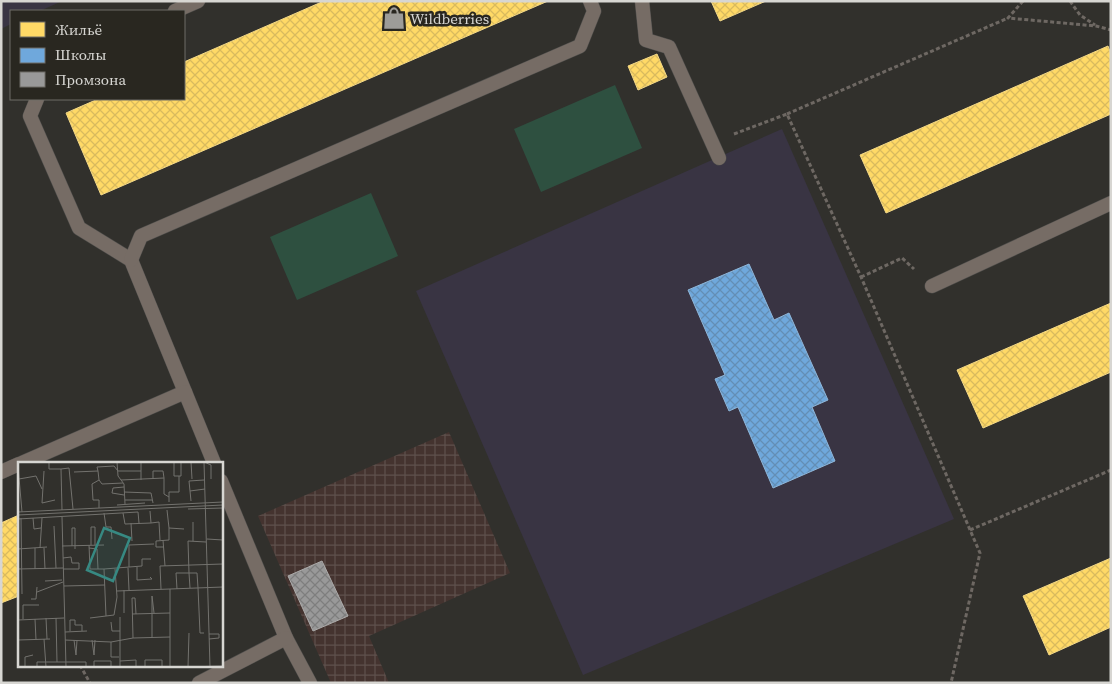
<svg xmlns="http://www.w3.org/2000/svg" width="1112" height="684" viewBox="0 0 1112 684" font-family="'Source Serif 4',serif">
<defs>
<pattern id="industrial-grid" width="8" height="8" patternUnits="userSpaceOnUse" patternTransform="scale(1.25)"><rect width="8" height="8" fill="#44332f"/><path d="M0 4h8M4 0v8" fill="none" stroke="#5e504c"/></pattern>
<pattern id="homes-cross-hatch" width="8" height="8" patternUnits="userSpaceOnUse" patternTransform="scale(1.25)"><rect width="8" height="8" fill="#ffd966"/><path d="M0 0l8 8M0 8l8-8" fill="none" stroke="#d9ba5e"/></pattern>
<pattern id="schools-cross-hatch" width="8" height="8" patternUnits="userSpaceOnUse" patternTransform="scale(1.25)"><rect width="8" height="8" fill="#6fa8dc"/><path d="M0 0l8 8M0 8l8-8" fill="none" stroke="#638eb5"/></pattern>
<pattern id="industry-cross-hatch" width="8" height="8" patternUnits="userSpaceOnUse" patternTransform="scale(1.25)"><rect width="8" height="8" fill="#999"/><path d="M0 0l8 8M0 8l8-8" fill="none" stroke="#7e7e7e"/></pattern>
</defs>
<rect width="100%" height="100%" fill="#31302c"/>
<!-- industrial -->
<path fill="url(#industrial-grid)" d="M449,432L510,573L369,636L389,683H331L258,516Z"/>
<!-- education -->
<g fill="#393443">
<path d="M1,1H62L40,11H11V24L1,29Z"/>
<path d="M782,129L954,519L583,675L416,291Z"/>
</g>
<!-- park -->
<g fill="#2e5040">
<path d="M615,85L642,148L541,192L514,129Z"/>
<path d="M371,193L398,256L297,300L270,237Z"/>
</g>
<!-- homes -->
<g fill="url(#homes-cross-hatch)" stroke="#f3d886">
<path d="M324,1H548L101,195L66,113L98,99H184V62Z"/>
<path d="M711,1H766L720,21Z"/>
<path d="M1108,46L1111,54V114L886,213L860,155Z"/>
<path d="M657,54L667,77L638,90L628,66Z"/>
<path d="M1111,303V372L983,428L957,370Z"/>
<path d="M19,515V596L1,603V523Z"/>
<path d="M1111,558V627L1049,655L1023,596Z"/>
</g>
<!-- schools -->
<path fill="url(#schools-cross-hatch)" stroke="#8eb6d9" d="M749,264L774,320L789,313L828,400L812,407L835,461L773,488L738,407L729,411L715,379L725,375L688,290Z"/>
<!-- industry -->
<path fill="url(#industry-cross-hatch)" stroke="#acabaa" d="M322,561L348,616L313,631L288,576Z"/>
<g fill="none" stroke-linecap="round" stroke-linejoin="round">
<defs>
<g id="lane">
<path d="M642,1L646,40L669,47L719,158"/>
<path d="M175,11L198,1"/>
<path d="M37,99L30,116L79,228L131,260L185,392"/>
<path d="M131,260L141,236L580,46L594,11L590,1"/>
<path d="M932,286L1111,203"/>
<path d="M22,463L185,392L214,463"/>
<path d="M1,472L19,464"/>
<path d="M221,481L286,638L310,683"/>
<path d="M199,683L286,638"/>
</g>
</defs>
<!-- lane casing -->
<use href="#lane" stroke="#4e4d4b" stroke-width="15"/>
<!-- path -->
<g stroke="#6e6863" stroke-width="3" stroke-dasharray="4 2.5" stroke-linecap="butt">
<path d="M1023,1L1008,18L1096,26L1111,30"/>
<path d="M1070,1L1080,15L1095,25"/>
<path d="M787,114L1008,18"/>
<path d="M734,134L787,114L861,277L980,553L951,683"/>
<path d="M861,277L902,258L914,269"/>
<path d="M970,530L1111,470"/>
<path d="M80,665L90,683"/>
</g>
<!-- lane -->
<use href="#lane" stroke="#766c65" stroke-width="14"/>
</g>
<!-- icons -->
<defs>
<symbol id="shop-bare" viewBox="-9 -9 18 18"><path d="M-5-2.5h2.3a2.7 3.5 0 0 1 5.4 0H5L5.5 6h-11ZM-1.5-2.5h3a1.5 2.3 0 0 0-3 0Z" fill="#9d9c98" stroke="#292720" stroke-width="2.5" paint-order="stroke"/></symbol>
</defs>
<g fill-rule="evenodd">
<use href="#shop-bare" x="378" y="2" width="32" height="32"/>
</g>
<g text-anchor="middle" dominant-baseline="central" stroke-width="5" stroke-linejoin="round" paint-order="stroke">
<!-- poi labels -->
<g font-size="15" fill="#d7d6d2" stroke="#292720" text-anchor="start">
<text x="410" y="18">Wildberries</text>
</g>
</g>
<!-- overview -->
<g transform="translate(18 462)">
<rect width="205" height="205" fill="#31302c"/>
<path fill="none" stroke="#73726e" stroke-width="1" d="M31,0V7H43M99,0L100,14L106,22L107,42M123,0V18M156,0V14H163V0M173,0L174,17M186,0L193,3V17M186,0L192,205M0,4L4,50M26,9L24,41L37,38M80,9L79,5L96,4L100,9H123M56,10L80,9L81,18L74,22L75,38H81V46M135,16V9H145L146,16M1,17L18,14L24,27M81,18L84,22L105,21M103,18L146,16V32L151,35V40M106,25L95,26L94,31L106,33M172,29L171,19L186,18M106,30L133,31L135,41M151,35V30H161V14M107,38H134M173,39L172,29L187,27M99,43L127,41M170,47L205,46M44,48L43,7L51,6L55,47M149,48L151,66M132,49L133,61L141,60L142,78M0,50L205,40M86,51L88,65H93L94,77M105,51L107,62L133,61M0,53L205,43M44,55L48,205M3,56L4,132M15,56L16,67L23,66M0,57L120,50L121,61M175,60V79M113,61L114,79M36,64L38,106M189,77L205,78M145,78L147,104M151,78V66L166,67M71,83L72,107H86M73,83V65H77V83M44,84L86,83M54,84V66H57V87M146,85H138V79L151,78M17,86V107M22,86L24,56M26,86L27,107M71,86L79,87L80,107M0,87L29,85M111,105V83L136,82M119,105V118L134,117L132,115M110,106L111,128M0,107L45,106M45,107H61V101H54L53,95L45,96M27,119L44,118M46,124L87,123M172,126L171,111H179L180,126M180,126L182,171H186M143,127L142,104L205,102M152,127V205M159,127L158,111H171L170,79L188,80M106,128V151M99,129L205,125M19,130L45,120M114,136H117L118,152M13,137H18L19,125M114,152L152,151M88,154L86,107L124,104V97H133M102,155V205M28,156L29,177M38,156L39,200M72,156L96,153L99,135L97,107M5,157V143H21M17,157L18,178M0,158L46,156M93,160L94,169H102M52,169V158H57V163H64V169M47,170L69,169M191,172H201V176L191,177M134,175V134L136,151M115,176L152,175M26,177L28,205M0,178L32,177M47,178L93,180L115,176L114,136M56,178L58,193L59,178M74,178L76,193L77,178M93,180V195H101M102,199L118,198V205M7,205V195L15,193M19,205V200H68V205M76,205V199H93V205M127,205V198H144V205M168,205L205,204M170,205L171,171"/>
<path fill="#378982" fill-opacity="0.15" stroke="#378982" stroke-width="2.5" d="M86,66L112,76L95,119L69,108Z"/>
<rect width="205" height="205" fill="none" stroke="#d7d6d2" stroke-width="2.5"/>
</g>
<!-- border -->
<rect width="1112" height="684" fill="none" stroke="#d7d6d2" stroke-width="5"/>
<!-- legend -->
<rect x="10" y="10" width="175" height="90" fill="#292720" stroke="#6f6d67"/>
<rect x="20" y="22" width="25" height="15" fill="#ffd966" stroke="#6f6d67"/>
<text x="55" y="35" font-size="15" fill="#d7d6d2">Жильё</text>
<rect x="20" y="48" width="25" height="15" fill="#6fa8dc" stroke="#6f6d67"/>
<text x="55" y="60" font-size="15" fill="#d7d6d2">Школы</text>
<rect x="20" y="72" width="25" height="15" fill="#999999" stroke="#6f6d67"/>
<text x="55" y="85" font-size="15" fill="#d7d6d2">Промзона</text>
</svg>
